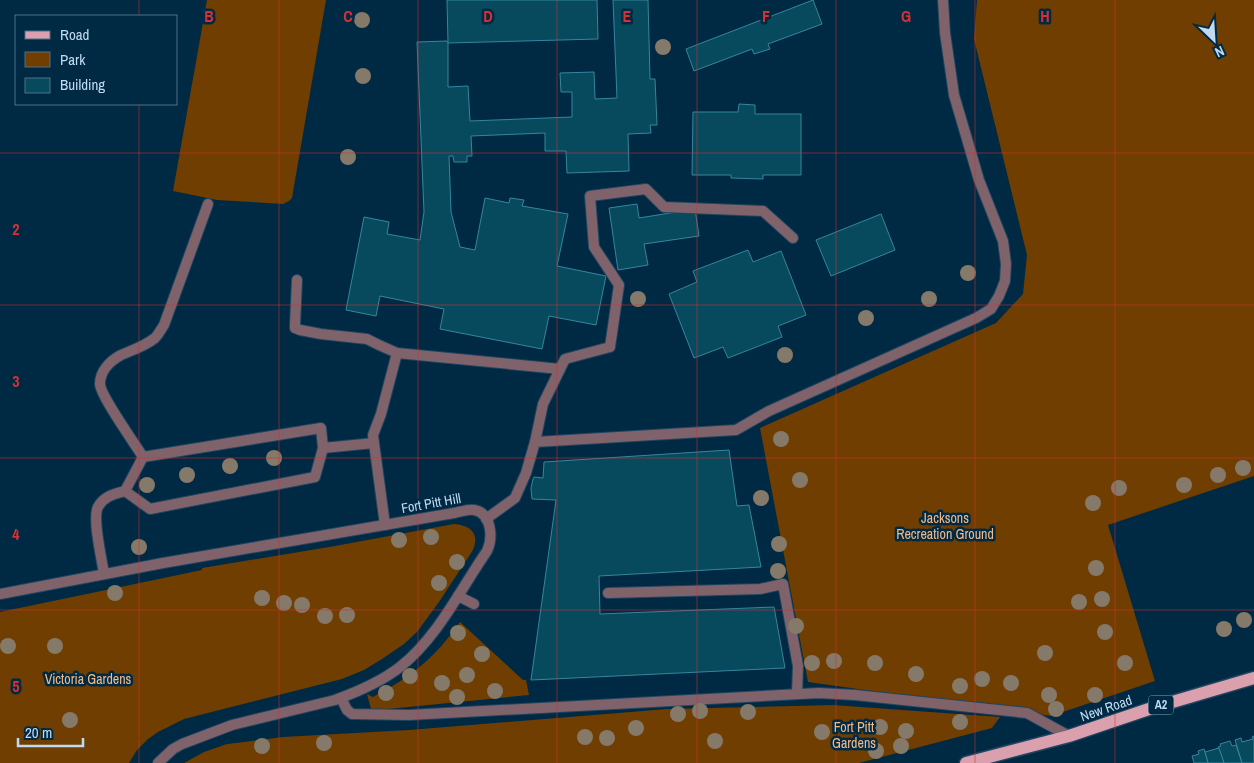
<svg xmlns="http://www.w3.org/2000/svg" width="1254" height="763" viewBox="0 0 1254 763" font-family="'Archivo Narrow',sans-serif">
<rect width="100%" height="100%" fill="#002944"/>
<!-- green -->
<g fill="#6f3e00">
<path d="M207,0H326L292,198L289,201L283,204L217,200L173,191Z"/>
<path d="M977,0H1254V476L1108,525L1155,681L1051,716L808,682L760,428L996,323L1023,294L1027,255L974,39Z"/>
<path d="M454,524C470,525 480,533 473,550L439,602L417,632L404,644L382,659L364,670L342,679L184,719L158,732L148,739L137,750L129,763H0V612L202,570V568L335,546Z"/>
<path d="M460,622L523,680H526L529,695L388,709H371L367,694L373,697C412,676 434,659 460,622Z"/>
<path d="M833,705L1000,717L992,728L859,763H184L204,752L227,744L283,737L409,730L667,709Z"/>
</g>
<!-- building -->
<g fill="#074a5d" stroke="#37859e">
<path d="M447,0H597L598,39L448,43Z"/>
<path d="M613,0H648L650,79H655L657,125H650L651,133L628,134L629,171L567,173L566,151H545V133L471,136L472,156H467V162H454L453,156H449L451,212L460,247L475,250L485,198L509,203L510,198L524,200L522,206L568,214L557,266L606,276L596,325L549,316L542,349L440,329L444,309L380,296L376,316L346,310L364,217L389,222L387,234L420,240L424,212L417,42L447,41L448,43V87L468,86L470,121L572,117V92H561L560,73L594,72L595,99L617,98Z"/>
<path d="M813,0L822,24L768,44L770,49L754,54L752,49L694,71L686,49Z"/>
<path d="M739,104L755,105V114H801V175H763V179L731,178V175H692L693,112H738Z"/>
<path d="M637,204L639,218L695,209L699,236L644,244L648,265L618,270L609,208Z"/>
<path d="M881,214L895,250L831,276L816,240Z"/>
<path d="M748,250L753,262L781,251L806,315L778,326L782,337L728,358L723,347L694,358L669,294L697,282L693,271Z"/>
<path d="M729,450L737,506L749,505L761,567L599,576L600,614L774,607L785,668L531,680L556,500L532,499L531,488L533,479L534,477L543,478L544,462Z"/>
<path d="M1254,736V763H1242L1235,740L1241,738L1242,742L1253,739L1252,737Z"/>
<path d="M1230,741L1232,746L1236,745L1242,763H1224L1218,747L1221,746L1220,744Z"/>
<path d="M1219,748L1224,763H1208L1205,752Z"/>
<path d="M1204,749L1208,763H1194L1192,756L1199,754L1198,751Z"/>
</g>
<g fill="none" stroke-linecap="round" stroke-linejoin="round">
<defs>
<g id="lane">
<path d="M297,280L295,325V328L300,330L321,334L367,339L379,345L397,353L560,369"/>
<path d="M535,442L543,404L565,359L610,347L619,285L594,247L590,196L646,189L664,207L763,211L793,238"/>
<path d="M374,443L373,435L381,414L397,353"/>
<path d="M143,457C135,444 100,395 100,384C100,371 110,361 121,355C133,350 145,346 155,338C159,334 161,329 164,325L208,204"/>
<path d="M125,491L150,509L315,477L323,448"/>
<path d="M486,519L515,498L526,473L535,442L736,430L769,411L976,318L991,309L999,296L1005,281L1006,264L1003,241L979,180L954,95L945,33L943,0"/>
<path d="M104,574C102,560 92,518 98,507C104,496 114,494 125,491L143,457L321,428L323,448L374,443L385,525"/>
<path d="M608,593L760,589L783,584L798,666L797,694"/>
<path d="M458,596L474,604"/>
</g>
<g id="street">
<path d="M0,594L163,563L454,513C460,512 468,509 474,510C492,513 493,538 487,551C460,590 438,637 400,667C381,682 357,692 335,700L232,725L182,744L173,749L158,763"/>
<path d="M341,698L347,710L352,714L409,715L819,693L855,695L1027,713L1069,736"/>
</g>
<path id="primary" d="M966,763L1069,736L1152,708L1254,678"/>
</defs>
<!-- lane casing -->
<use href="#lane" stroke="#1f4560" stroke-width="12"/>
<!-- street casing -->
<use href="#street" stroke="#1f4560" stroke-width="12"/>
<!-- primary casing -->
<use href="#primary" stroke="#1f4560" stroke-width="15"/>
<!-- lane -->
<use href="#lane" stroke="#80636a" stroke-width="10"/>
<!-- street -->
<use href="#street" stroke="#80636a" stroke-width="10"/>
<!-- primary -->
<use href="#primary" stroke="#daa0ae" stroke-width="12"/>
</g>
<!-- trees -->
<g fill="#857969">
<circle cx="362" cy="20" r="8"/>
<circle cx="663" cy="47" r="8"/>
<circle cx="363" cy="76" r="8"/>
<circle cx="348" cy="157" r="8"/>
<circle cx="968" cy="273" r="8"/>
<circle cx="638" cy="299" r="8"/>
<circle cx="929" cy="299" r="8"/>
<circle cx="866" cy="318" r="8"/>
<circle cx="785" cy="355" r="8"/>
<circle cx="781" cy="439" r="8"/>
<circle cx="274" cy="458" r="8"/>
<circle cx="230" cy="466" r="8"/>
<circle cx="1243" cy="468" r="8"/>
<circle cx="187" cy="475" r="8"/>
<circle cx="1218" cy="475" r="8"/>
<circle cx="800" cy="480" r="8"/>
<circle cx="147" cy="485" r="8"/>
<circle cx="1184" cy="485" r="8"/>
<circle cx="1119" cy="488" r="8"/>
<circle cx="761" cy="498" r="8"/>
<circle cx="1093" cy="503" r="8"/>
<circle cx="431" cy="537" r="8"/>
<circle cx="399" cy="540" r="8"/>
<circle cx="779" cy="544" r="8"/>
<circle cx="139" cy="547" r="8"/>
<circle cx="457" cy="562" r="8"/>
<circle cx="1096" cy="568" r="8"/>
<circle cx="778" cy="571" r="8"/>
<circle cx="439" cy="583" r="8"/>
<circle cx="115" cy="593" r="8"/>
<circle cx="262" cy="598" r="8"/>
<circle cx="1102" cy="599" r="8"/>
<circle cx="1079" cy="602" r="8"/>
<circle cx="284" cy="603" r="8"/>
<circle cx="302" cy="605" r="8"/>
<circle cx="347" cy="615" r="8"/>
<circle cx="325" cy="616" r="8"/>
<circle cx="1244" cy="620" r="8"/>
<circle cx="796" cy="626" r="8"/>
<circle cx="1224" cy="629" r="8"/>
<circle cx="1105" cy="632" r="8"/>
<circle cx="458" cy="633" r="8"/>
<circle cx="8" cy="646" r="8"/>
<circle cx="55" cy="646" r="8"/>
<circle cx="1045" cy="653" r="8"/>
<circle cx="482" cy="654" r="8"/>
<circle cx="834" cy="661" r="8"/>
<circle cx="812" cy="663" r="8"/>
<circle cx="875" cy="663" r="8"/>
<circle cx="1125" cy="663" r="8"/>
<circle cx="916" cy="674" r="8"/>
<circle cx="467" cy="675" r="8"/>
<circle cx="410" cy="676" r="8"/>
<circle cx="982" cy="679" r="8"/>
<circle cx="442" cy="683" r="8"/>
<circle cx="1011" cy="683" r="8"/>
<circle cx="960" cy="686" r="8"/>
<circle cx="495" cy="691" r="8"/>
<circle cx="386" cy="693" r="8"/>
<circle cx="1049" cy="695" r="8"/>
<circle cx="1095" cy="695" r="8"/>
<circle cx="457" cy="697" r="8"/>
<circle cx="1056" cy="709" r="8"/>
<circle cx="700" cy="711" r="8"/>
<circle cx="748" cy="712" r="8"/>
<circle cx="678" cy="714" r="8"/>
<circle cx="70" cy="720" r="8"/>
<circle cx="960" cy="722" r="8"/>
<circle cx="880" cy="727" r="8"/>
<circle cx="636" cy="728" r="8"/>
<circle cx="906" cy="731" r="8"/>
<circle cx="822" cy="732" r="8"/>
<circle cx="585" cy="737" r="8"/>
<circle cx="607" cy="738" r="8"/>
<circle cx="715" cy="741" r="8"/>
<circle cx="324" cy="743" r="8"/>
<circle cx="262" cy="746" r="8"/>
<circle cx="901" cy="746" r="8"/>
<circle cx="876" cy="751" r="8"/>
</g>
<!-- grid -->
<path fill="none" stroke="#d53132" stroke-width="1" stroke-opacity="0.55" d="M139,0V16M279,0V763M418,0V763M557,0V763M697,0V763M836,0V763M975,0V763M1115,0V763M139,104V763M0,153H1254M0,305H1254M0,458H1254M0,610H1254"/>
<g text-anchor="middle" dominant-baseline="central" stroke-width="5" stroke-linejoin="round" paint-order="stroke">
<!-- shield labels -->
<rect fill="#002944" stroke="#86a6bd" stroke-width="1" x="1148.5" y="695.5" width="25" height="19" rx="4"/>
<g font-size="12" font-weight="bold" fill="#c0dbf1">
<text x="1161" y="705">A2</text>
</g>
<!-- street labels -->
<g font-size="14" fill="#c0dbf1" stroke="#002944">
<text transform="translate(431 503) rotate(-10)">Fort Pitt Hill</text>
<text transform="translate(1106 708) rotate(-19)">New Road</text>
</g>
<!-- park labels -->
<g font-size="14" fill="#f2ba88" stroke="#002944">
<text x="945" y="518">Jacksons<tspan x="945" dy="16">Recreation Ground</tspan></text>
<text x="88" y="679">Victoria Gardens</text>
<text x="854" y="727">Fort Pitt<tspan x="854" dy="16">Gardens</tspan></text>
</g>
</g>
<g font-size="16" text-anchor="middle" font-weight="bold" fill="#d53132" stroke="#002944" stroke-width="5" stroke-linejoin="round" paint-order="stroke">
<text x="209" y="22">B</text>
<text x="348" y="22">C</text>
<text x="488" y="22">D</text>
<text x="627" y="22">E</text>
<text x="766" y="22">F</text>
<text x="906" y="22">G</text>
<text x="1045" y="22">H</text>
<text x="16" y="235">2</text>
<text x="16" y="387">3</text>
<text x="16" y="540">4</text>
<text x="16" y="692">5</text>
</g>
<!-- legend -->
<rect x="15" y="15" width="162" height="90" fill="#002944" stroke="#4d7089"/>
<rect x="25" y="31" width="25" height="8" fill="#daa0ae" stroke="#4d7089"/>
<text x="60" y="40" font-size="15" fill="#c0dbf1">Road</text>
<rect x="25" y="52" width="25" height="15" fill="#6f3e00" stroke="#4d7089"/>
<text x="60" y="65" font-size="15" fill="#c0dbf1">Park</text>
<rect x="25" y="78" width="25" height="15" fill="#074a5d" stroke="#4d7089"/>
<text x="60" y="90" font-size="15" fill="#c0dbf1">Building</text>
<!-- north arrow -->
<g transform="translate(1214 40) rotate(155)" stroke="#002944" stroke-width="4" paint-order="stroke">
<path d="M0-4L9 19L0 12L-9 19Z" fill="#c0dbf1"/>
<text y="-8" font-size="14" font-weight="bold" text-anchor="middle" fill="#c0dbf1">N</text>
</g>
<!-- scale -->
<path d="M18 738v8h65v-8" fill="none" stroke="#c0dbf1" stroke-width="2.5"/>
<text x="25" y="738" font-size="15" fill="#c0dbf1" stroke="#002944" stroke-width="4" paint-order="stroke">20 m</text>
</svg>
